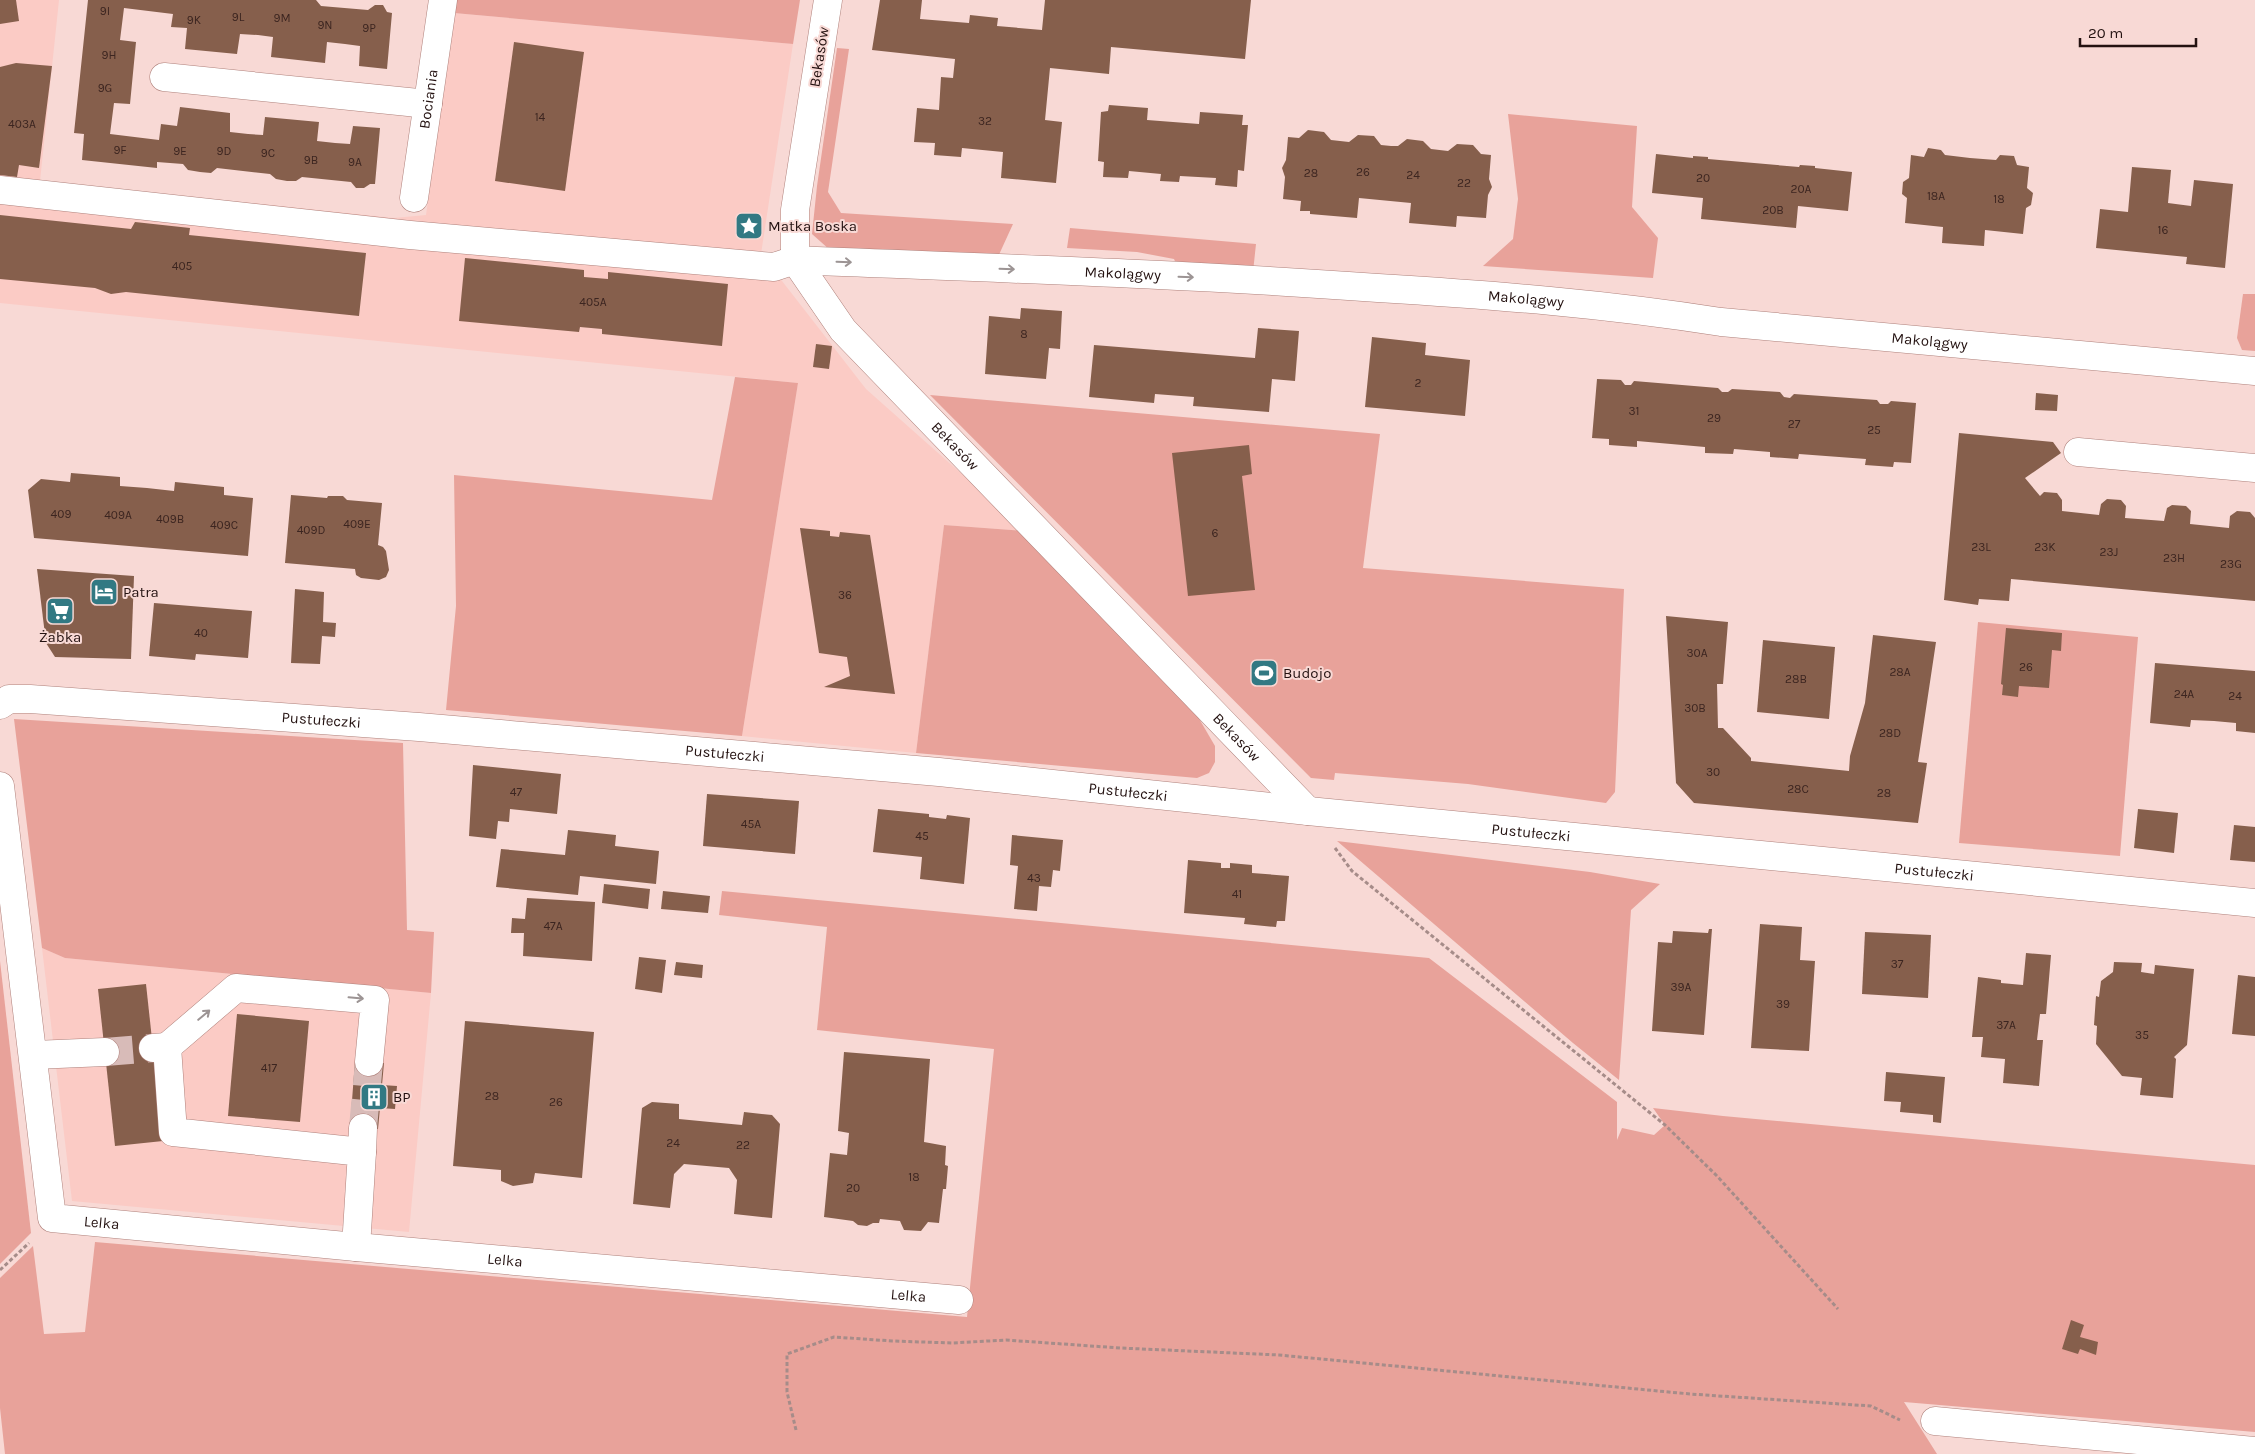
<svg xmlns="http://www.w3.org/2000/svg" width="2255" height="1454" viewBox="0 0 2255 1454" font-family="Karla,sans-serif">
<rect width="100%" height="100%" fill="#f8d9d5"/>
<!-- built -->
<g fill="#fbcbc5">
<path d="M0,0H59L40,181L394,218L426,215L454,13L793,44L761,254L866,389L1026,531L944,525L916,753L742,736L798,383L0,303Z"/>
<path d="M42,948L65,958L431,993L409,1232L72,1201Z"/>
</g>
<!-- green -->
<g fill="#e8a29a">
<path d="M456,0H800L793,44L454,13Z"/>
<path d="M837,48L849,49L828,192L841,213L1013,224L997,259L830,250L812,234L817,186Z"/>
<path d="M1508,114L1637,126L1632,207L1658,238L1653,278L1483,266L1513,239L1518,199Z"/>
<path d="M1070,228L1256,244L1253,272L1178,268L1174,259L1137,252L1067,248Z"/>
<path d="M2243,294H2255V351L2242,350L2237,338Z"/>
<path d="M735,377L798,383L742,736L446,710L456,606L454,475L712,500Z"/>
<path d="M930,395L1380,434L1363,568L1624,589L1615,792L1606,803L1468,784L1335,773L1334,780L1311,778Z"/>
<path d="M944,525L1026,531L1194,710L1215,746V762L1209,773L1197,778L916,753Z"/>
<path d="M1978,622L2138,637L2120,856L1959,843Z"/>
<path d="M14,719L403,743L407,930L434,932L431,993L65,958L42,948Z"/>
<path d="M1337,841L1590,872L1660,884L1631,910L1619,1080L1573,1043Z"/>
<path d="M722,891L1429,958L1617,1102V1140L1622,1128L1654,1135L1665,1125L1653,1108L1723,1116L2255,1165V1432L1904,1402L1937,1454H5L0,1408V1278L33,1246L44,1334L85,1332L95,1242L967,1317L994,1049L817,1030L827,927L719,915Z"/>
<path d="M0,961L31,1233L0,1264Z"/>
</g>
<!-- building -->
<g fill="#865f4c">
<path d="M0,0H16L19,21L0,24Z"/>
<path d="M88,0H316L321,6L368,10L375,5H383L387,12L392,13L387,69L359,66L360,46L345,44L327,42L325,63L271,57L273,37L258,35L240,34L237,54L185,49L187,28L171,27L173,14L124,8L120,40L136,42L130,104L114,103L110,134L159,140L161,124L177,126L180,107L230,113V132L248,134L263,135L265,117L319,122L317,141L335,143L350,144L353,126L380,128L375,184H370L364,188H356L351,182L302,177L296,181H287L276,179L270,174L217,168L211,173L200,172L188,170L183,164L157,162V168L82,160L84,134L74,133Z"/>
<path d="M880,0H922L920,19L969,23L970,15L998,18L997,26L1042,30L1045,0H1251L1245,59L1111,47L1109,74L1050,68L1045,120L1062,122L1056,183L1001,178L1003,152L962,148L961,157L934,155L935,143L914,142L917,108L939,110L941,77L953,78L955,59L872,50Z"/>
<path d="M514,42L584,52L565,191L495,181Z"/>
<path d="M16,63L52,66L39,168L19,165L17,177L0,175V67Z"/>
<path d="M1109,105L1148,108L1147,120L1199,124L1200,112L1243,115L1242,125H1248L1244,171L1238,170L1237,187L1215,185L1216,178L1180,176L1179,182L1160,181L1161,174L1129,171L1128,178L1103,177L1104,162L1098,161L1101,112L1108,111Z"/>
<path d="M1308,130L1324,132L1331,140L1349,142L1358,135L1374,136L1381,145L1391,146H1398L1407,139L1423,141L1431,149L1448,151L1457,144L1473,145L1481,154L1491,155L1489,179L1492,187L1488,195L1486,218L1457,216L1456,227L1409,223L1411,203L1359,198L1357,218L1310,214V211H1300L1301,201L1283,199L1285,177L1282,168L1286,160L1288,137L1299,138Z"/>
<path d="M1928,148L1941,150L1945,155L1970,158L1996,160L2000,155L2014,156L2017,165L2029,167L2027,188L2033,193L2031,205L2026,208L2023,234L1985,230L1984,246L1942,243L1943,227L1905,223L1907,198L1902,194L1903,182L1909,178L1911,155L1924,157Z"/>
<path d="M1656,154L1693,158V156L1708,157V159L1799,167L1800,165L1815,166V168L1852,172L1848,211L1798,206L1796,228L1701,219L1703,198L1652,193Z"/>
<path d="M2132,167L2171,170L2168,203L2191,206L2194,180L2233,184L2225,268L2186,264L2187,257L2096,248L2100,209L2128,212Z"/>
<path d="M0,215L131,229L135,222L190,228L189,235L366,253L359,316L126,292L111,294L95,288L0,279Z"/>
<path d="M465,258L584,270V277L608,279V272L728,284L722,346L602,334V329L580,327L579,332L459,321Z"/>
<path d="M1021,308L1062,311L1060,349L1049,348L1046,379L985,374L989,316L1020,319Z"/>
<path d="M1258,328L1299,331L1295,381L1272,379L1269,412L1193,406L1194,397L1155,394L1154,403L1089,397L1094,345L1255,358Z"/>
<path d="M1372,337L1426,343L1425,355L1470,360L1465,416L1365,407Z"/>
<path d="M816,344L832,346L829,369L813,367Z"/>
<path d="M1597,379L1621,380L1625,385H1631L1634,381L1718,388L1722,392H1728L1732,389L1780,392L1784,397L1790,398L1794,394L1877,400L1880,404H1888L1891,401L1916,403L1911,463L1894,462L1893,467L1865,465L1866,459L1799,454L1798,459L1770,457V452L1734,449L1733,454L1705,453V447L1637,441V447L1609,445V439L1592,438Z"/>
<path d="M2036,393L2058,395L2057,411L2035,410Z"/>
<path d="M1959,433L2053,442L2061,453L2025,478L2040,496L2044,492L2057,493L2062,500V511L2099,515L2101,504L2107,499L2121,500L2126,506L2125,518L2164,521L2167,508L2172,505L2186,506L2191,511L2190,524L2229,528L2230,516L2237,511L2250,512L2255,518V601L2011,579L2009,601L1979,599L1978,605L1944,600Z"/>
<path d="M1249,445L1252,474L1242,476L1255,590L1188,596L1172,453Z"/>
<path d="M71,473L120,477V486L147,488L174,491L175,482L224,487V495L253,498L248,556L34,538L28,490L41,479L70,482Z"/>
<path d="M291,495L327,498L328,496H343L347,500L382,503L378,545L383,547L386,551L389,570L386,577L379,580L361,578L356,575L355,569L285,563Z"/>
<path d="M800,528L830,531V536L839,537L840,532L870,535L895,694L824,687L850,676L847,657L819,653Z"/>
<path d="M37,569L134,576L131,659L55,657L46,643Z"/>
<path d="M295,589L324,592L323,622L336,623L335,637L322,636L320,664L291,663Z"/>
<path d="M154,603L252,611L248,658L196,654L195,660L149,656Z"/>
<path d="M1666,616L1728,622L1723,684H1717L1718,728H1723L1751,758V761L1849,771L1850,756L1865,703L1873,635L1936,642L1918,762L1927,763L1918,823L1694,803L1676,783Z"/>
<path d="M2006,628L2062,633L2061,651L2052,650L2049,688L2019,686L2018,697L2002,695L2003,685L2001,684Z"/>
<path d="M1763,640L1835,647L1829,719L1757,712Z"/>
<path d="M2155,663L2255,671V733L2236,731V723L2214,721L2191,720L2190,727L2150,723Z"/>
<path d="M473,765L561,774L557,814L510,809L509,822L498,821L496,839L469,836Z"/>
<path d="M707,794L799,801L795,854L703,846Z"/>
<path d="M878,809L929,814V817L946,819L947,815L970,818L964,884L920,879L922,857L873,852Z"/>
<path d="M2138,809L2178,813L2174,853L2134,848Z"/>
<path d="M2234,825L2255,827V862L2230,860Z"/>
<path d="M568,830L616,835L615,846L659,851L656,884L580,876L578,895L496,887L501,849L565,855Z"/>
<path d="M1012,835L1063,840L1060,871L1053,870L1051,887L1039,886L1037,911L1014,909L1018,866L1010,865Z"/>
<path d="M1188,860L1221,863V868H1230V863L1252,865V873L1289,876L1285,921H1277L1276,927L1244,924L1245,918L1184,913Z"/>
<path d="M604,884L650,889L648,909L602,903Z"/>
<path d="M663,891L710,896L708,913L661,909Z"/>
<path d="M527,898L595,902L592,961L523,956L524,933H511L512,918L525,919Z"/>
<path d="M1760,924L1802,927L1800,960L1815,961L1809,1051L1751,1048Z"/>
<path d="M1709,929H1712L1704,1035L1652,1031L1658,942L1672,943L1673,931L1708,933Z"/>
<path d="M1865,932L1931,935L1928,998L1862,994Z"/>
<path d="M2026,953L2051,955L2046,1014H2040L2037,1040H2043L2039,1086L2003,1083L2005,1059L1981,1057L1983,1037H1972L1978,977L2001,980V983L2023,985Z"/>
<path d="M639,957L666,960L662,993L635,989Z"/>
<path d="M676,962L703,965L702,978L674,975Z"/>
<path d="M2114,962L2142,963L2141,972L2154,974L2155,965L2194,969L2187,1045L2174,1057L2176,1059L2173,1098L2140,1095L2142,1078L2122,1076L2096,1044L2097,1026L2094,1025L2096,996L2099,997L2101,981L2113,972Z"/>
<path d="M2238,975L2255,977V1036L2232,1034Z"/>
<path d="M146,984L163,1141L115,1146L98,989Z"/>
<path d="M237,1014L309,1021L300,1122L228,1116Z"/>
<path d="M465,1021L594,1032L582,1178L535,1173L533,1183L513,1186L501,1181V1170L453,1166Z"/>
<path d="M844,1052L930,1059L924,1142L946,1146L945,1165L948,1166L946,1189H943L939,1223L928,1222L921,1231L904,1230L900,1221L880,1219L879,1223H873L867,1226L858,1225L853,1221L824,1217L830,1153L847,1155L849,1133L838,1131Z"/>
<path d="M355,1061L384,1063L382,1085L397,1086L395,1109L380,1108L378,1129L350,1127Z"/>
<path d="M1886,1072L1945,1077L1941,1123L1933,1122V1115L1900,1112L1901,1102L1884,1101Z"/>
<path d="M652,1102L679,1104V1119L710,1122L742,1125L744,1112L772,1115L780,1124L772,1218L734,1214L737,1180L729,1168L684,1164L674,1174L670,1208L633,1204L642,1108Z"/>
<path d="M2071,1320L2084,1325L2080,1337L2098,1342L2096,1355L2080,1349L2078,1354L2062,1349Z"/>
</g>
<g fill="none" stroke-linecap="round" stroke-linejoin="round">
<!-- minor-tunnel -->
<g stroke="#d8bbb8" stroke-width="28" stroke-dasharray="28 14" stroke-linecap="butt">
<path d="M105,1052L153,1048"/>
<path d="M363,1128L369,1062"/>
</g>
<defs>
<g id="minor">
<path id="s1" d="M828,0L795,210V260L843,330L1308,811"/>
<path d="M164,77L428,104"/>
<path id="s2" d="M0,190L410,235L774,267L795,260C990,268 1184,274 1378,288C1493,295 1607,304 1721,322L2255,371"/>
<path id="s3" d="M414,198L443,0"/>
<path d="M2078,452L2255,468"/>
<path id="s4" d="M0,705L9,699H30L419,727L939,772L1308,811L2255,903"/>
<path id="s5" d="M0,786L52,1218L356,1247L959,1300"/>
<path d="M167,1047L236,988L375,1000L369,1062"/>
<path d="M153,1048L167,1047L173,1132L362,1152L356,1247"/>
<path d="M34,1055L105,1052"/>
<path d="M362,1152L363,1128"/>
<path d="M1935,1421L2255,1451"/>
</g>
</defs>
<!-- minor casing -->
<use href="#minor" stroke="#af817b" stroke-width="29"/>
<!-- path -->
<g stroke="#a68c89" stroke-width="3" stroke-dasharray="4 2.5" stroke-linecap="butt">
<path d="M1335,848L1352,871L1665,1125L1717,1176L1838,1309"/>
<path d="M0,1270L29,1243"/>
<path d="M796,1430L787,1392V1354L834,1337L892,1341L953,1343L1006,1340L1120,1348L1279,1355L1690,1394L1871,1406L1900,1420"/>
</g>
<!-- minor -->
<use href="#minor" stroke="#fff" stroke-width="28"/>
</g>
<!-- one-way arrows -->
<defs><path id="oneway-shaft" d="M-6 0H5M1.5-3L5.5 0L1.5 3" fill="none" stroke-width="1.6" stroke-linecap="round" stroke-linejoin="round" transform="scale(1.25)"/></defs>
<g stroke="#9c9494">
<use href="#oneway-shaft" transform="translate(844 262) rotate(2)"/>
<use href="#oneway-shaft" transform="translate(1007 269) rotate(2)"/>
<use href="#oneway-shaft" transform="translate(1186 277) rotate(2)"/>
<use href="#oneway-shaft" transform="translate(356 998) rotate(5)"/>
<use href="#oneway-shaft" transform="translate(204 1015) rotate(-40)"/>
</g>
<!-- icons -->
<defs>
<symbol id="sight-square" viewBox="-11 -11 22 22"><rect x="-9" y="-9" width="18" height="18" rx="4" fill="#327983" stroke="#f8d9d5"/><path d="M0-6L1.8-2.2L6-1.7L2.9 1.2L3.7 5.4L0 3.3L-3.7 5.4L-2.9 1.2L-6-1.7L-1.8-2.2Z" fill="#fff"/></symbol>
<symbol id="hotel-square" viewBox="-11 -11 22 22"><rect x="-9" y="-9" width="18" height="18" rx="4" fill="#327983" stroke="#f8d9d5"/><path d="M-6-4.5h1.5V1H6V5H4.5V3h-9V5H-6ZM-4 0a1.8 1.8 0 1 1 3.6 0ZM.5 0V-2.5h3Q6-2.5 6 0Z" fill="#fff"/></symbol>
<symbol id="supermarket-square" viewBox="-11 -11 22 22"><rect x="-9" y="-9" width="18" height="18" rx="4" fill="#327983" stroke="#f8d9d5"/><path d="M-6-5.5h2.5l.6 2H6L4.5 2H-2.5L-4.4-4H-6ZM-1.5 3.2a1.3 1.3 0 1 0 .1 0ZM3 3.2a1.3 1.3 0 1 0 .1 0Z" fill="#fff"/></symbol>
<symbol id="stadium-square" viewBox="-11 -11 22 22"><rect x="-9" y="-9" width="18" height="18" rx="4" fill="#327983" stroke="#f8d9d5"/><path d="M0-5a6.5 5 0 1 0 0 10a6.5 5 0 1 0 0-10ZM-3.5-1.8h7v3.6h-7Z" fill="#fff"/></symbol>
<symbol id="building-square" viewBox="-11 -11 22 22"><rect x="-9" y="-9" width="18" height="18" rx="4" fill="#327983" stroke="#f8d9d5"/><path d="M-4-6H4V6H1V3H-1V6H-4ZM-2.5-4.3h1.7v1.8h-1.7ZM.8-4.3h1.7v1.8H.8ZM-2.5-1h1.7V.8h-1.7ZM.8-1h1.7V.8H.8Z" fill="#fff"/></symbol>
</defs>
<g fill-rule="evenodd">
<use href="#sight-square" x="733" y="210" width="32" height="32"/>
<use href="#hotel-square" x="88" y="576" width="32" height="32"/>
<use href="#supermarket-square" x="44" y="595" width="32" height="32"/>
<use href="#stadium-square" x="1248" y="657" width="32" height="32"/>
<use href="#building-square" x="358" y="1081" width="32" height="32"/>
</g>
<g text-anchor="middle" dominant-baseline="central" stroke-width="4" stroke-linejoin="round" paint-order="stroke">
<!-- number labels -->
<g font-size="12" fill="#3c2520">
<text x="105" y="11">9I</text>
<text x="238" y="17">9L</text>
<text x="282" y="18">9M</text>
<text x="194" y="20">9K</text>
<text x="325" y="25">9N</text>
<text x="369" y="28">9P</text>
<text x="109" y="55">9H</text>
<text x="105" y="88">9G</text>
<text x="540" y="117">14</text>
<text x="985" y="121">32</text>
<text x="22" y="124">403A</text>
<text x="120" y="150">9F</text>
<text x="180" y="151">9E</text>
<text x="224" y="151">9D</text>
<text x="268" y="153">9C</text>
<text x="311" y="160">9B</text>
<text x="355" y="162">9A</text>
<text x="1363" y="172">26</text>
<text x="1311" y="173">28</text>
<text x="1413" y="175">24</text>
<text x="1703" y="178">20</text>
<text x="1464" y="183">22</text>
<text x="1801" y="189">20A</text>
<text x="1936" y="196">18A</text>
<text x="1999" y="199">18</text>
<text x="1773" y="210">20B</text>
<text x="2163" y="230">16</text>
<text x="182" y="266">405</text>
<text x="593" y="302">405A</text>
<text x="1024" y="334">8</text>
<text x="1418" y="383">2</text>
<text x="1634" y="411">31</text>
<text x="1714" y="418">29</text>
<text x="1794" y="424">27</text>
<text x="1874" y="430">25</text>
<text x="61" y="514">409</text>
<text x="118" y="515">409A</text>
<text x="170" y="519">409B</text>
<text x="357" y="524">409E</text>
<text x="224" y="525">409C</text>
<text x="311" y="530">409D</text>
<text x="1215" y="533">6</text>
<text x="1981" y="547">23L</text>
<text x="2045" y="547">23K</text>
<text x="2109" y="552">23J</text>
<text x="2174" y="558">23H</text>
<text x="2231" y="564">23G</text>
<text x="845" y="595">36</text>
<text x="201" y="633">40</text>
<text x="1697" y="653">30A</text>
<text x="2026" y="667">26</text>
<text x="1900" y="672">28A</text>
<text x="1796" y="679">28B</text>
<text x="2184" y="694">24A</text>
<text x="2235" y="696">24</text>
<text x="1695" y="708">30B</text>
<text x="1890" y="733">28D</text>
<text x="1713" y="772">30</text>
<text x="1798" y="789">28C</text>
<text x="516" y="792">47</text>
<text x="1884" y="793">28</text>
<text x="751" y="824">45A</text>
<text x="922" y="836">45</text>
<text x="1034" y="878">43</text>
<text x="1237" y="894">41</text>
<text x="553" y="926">47A</text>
<text x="1897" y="964">37</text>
<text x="1681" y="987">39A</text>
<text x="1783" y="1004">39</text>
<text x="2006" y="1025">37A</text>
<text x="2142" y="1035">35</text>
<text x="269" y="1068">417</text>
<text x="492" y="1096">28</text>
<text x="556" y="1102">26</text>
<text x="673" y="1143">24</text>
<text x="743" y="1145">22</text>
<text x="914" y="1177">18</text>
<text x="853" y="1188">20</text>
</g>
<!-- street labels -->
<g font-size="15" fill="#241211" stroke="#f8d9d5">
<text transform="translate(819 57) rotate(-81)">Bekasów</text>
<text stroke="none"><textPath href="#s3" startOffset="100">Bociania</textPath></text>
<text stroke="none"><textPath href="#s2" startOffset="1128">Makolągwy</textPath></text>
<text stroke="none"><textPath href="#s2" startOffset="1532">Makolągwy</textPath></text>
<text stroke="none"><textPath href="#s2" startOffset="1938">Makolągwy</textPath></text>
<text stroke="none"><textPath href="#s1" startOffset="509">Bekasów</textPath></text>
<text stroke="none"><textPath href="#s4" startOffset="324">Pustułeczki</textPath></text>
<text stroke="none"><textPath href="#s1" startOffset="914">Bekasów</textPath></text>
<text stroke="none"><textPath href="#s4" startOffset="729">Pustułeczki</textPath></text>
<text stroke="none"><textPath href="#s4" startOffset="1134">Pustułeczki</textPath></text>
<text stroke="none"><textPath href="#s4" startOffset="1539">Pustułeczki</textPath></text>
<text stroke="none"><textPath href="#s4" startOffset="1944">Pustułeczki</textPath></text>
<text stroke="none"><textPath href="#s5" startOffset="485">Lelka</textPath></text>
<text stroke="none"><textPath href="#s5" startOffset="890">Lelka</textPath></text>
<text stroke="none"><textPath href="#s5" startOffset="1295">Lelka</textPath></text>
</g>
<!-- poi labels -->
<g font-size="15" fill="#241211" stroke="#f8d9d5" text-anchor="start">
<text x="768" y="226">Matka Boska</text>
<text x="123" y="592">Patra</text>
<text x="60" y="637" text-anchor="middle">Żabka</text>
<text x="1283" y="673">Budojo</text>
<text x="393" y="1097">BP</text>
</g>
</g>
<!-- scale -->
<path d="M2080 38v8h116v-8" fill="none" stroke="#241211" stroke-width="2.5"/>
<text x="2088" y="38" font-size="15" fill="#241211" stroke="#f8d9d5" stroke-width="4" paint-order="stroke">20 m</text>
</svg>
